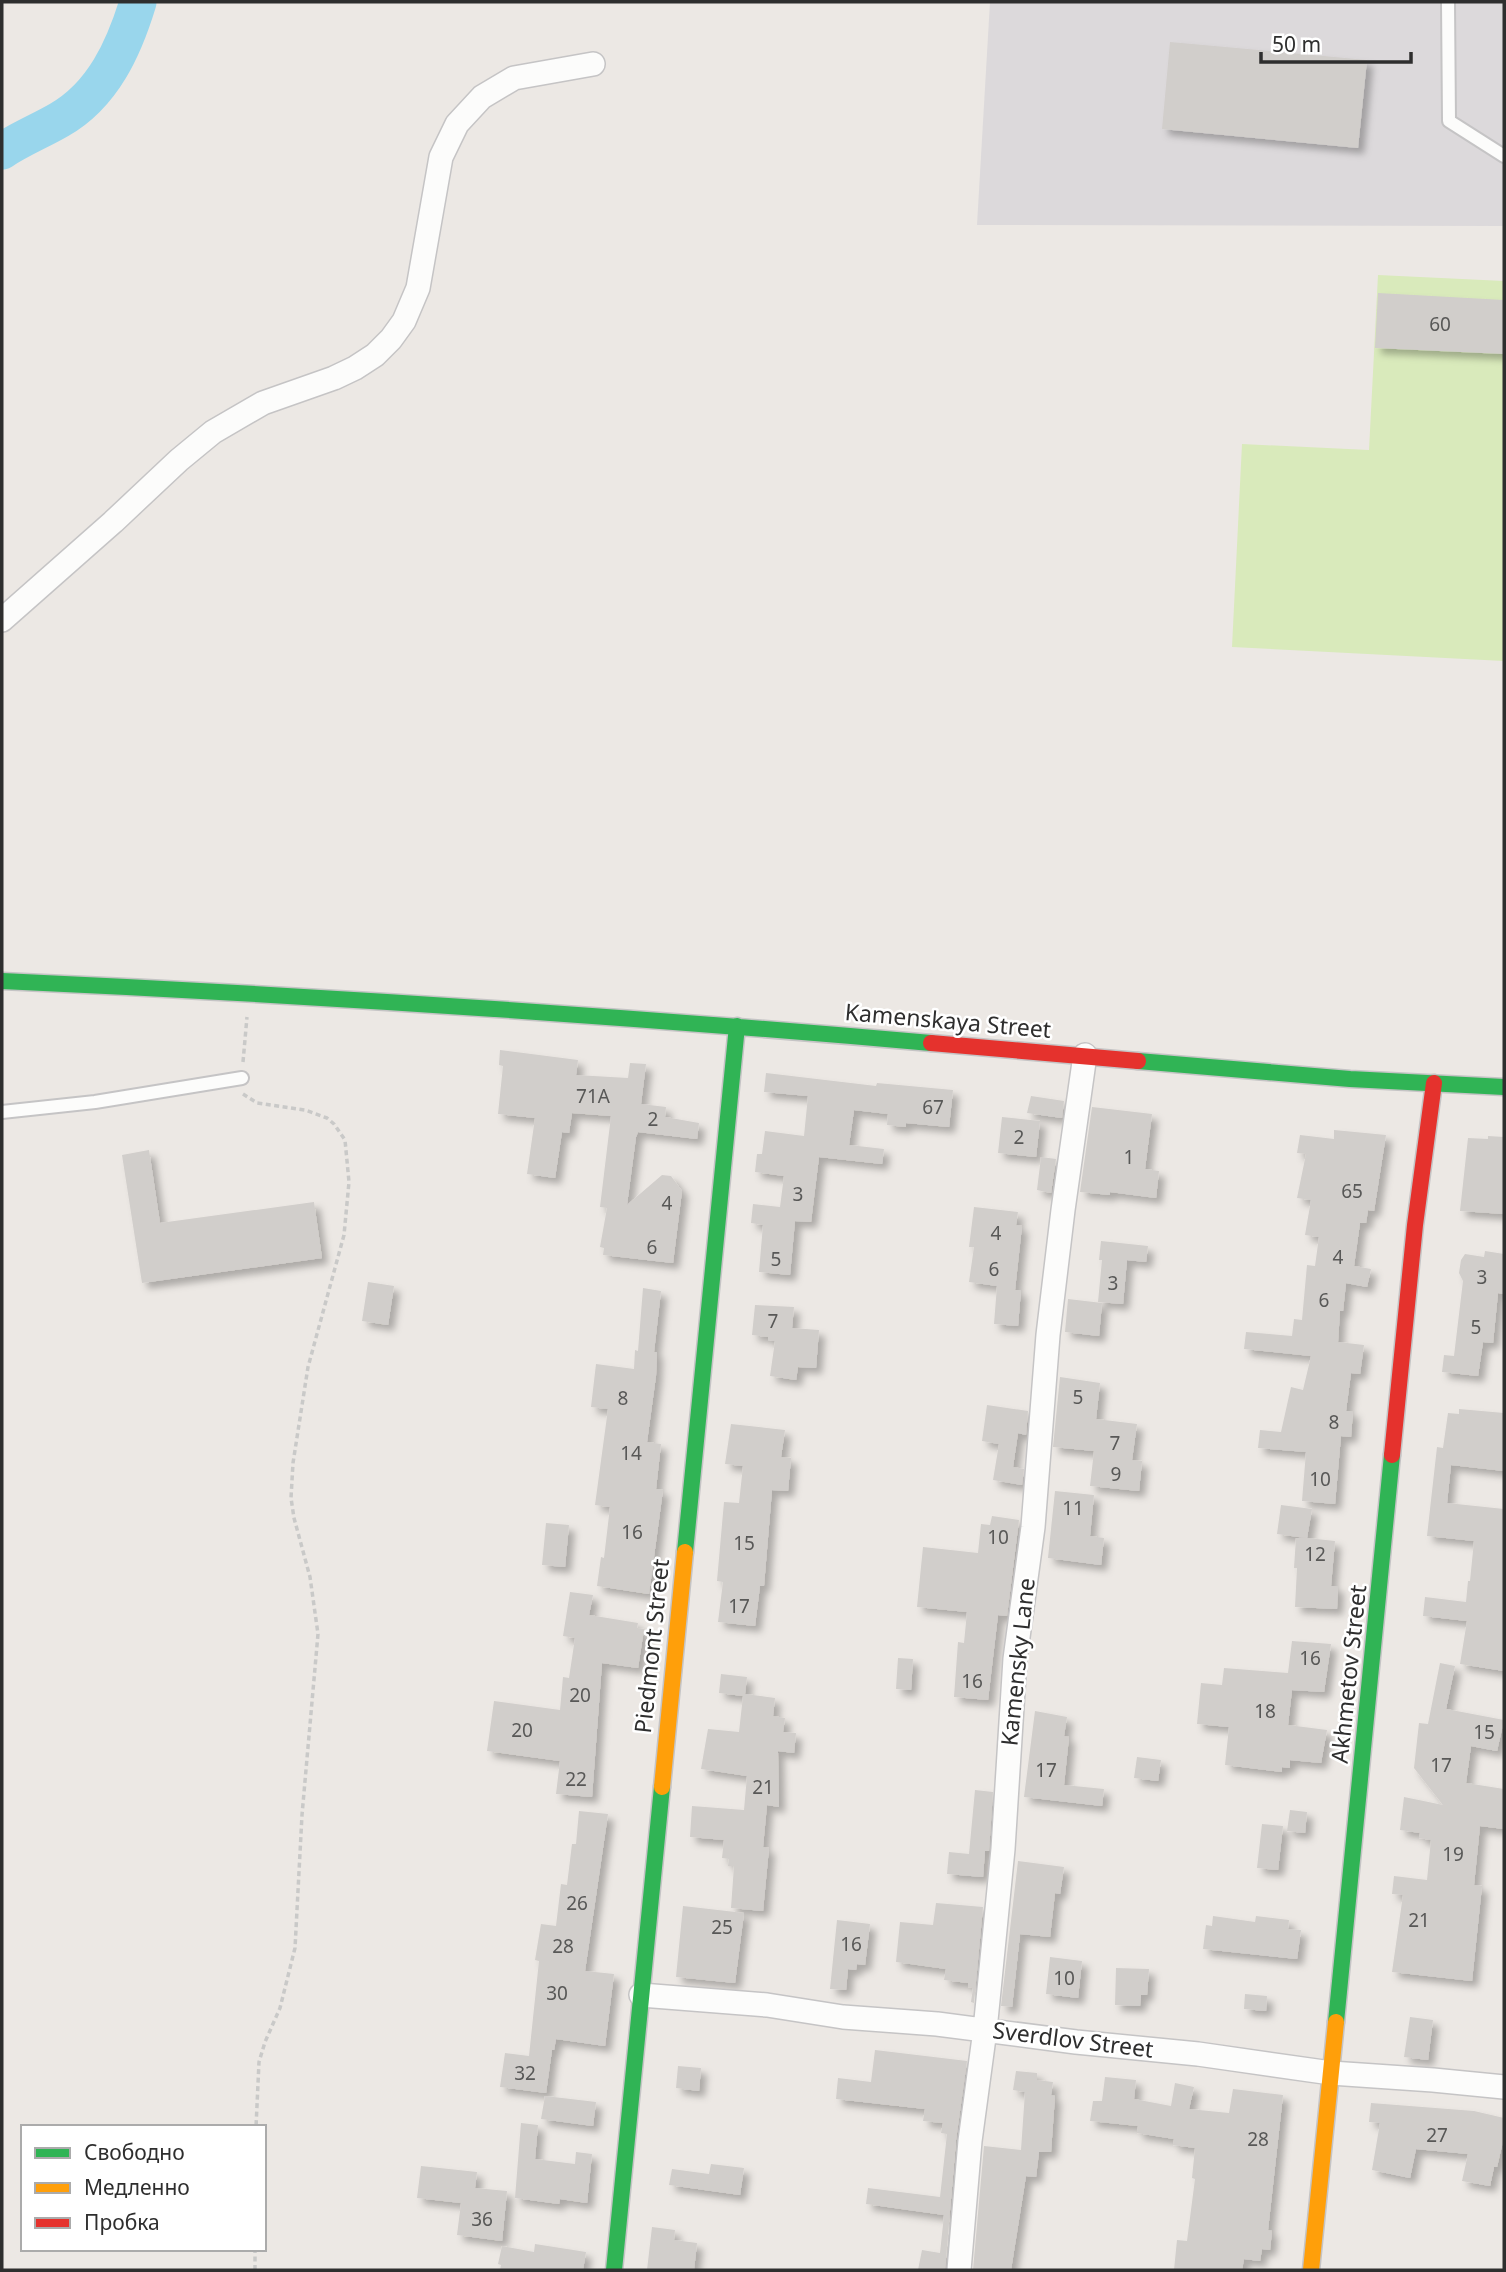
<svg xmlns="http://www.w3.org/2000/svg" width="1506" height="2272" font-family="'Noto Sans',sans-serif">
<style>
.industrial{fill:#dcd9db}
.pitch{fill:#d9eabb}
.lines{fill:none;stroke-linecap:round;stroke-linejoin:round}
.river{stroke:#99d6ec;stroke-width:37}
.building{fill:#d1cecb;filter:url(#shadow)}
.lane-casing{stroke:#c5c4c5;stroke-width:16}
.street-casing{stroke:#c5c4c5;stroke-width:26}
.fast-casing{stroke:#c5c4c5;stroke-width:19}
.slow-casing{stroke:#c5c4c5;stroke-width:19}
.jam-casing{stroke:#c5c4c5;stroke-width:19}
.path{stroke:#c9c9c8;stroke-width:3.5;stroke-dasharray:5 3.5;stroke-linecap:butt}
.lane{stroke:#fcfcfb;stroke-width:12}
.street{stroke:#fcfcfb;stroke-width:23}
.fast{stroke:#30b455;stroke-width:16}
.slow{stroke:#ff9f0a;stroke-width:16}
.jam{stroke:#e5322d;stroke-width:16}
.labels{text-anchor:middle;stroke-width:5;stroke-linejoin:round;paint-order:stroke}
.number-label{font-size:19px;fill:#585857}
.street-label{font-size:23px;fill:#2e2e2e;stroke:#fff}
</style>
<defs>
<filter id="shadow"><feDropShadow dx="6" dy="6" stdDeviation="3.5" flood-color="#0004"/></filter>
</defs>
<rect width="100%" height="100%" fill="#ece8e4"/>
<path class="industrial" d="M990,2H1504V226L977,225Z"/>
<path class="pitch" d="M1378,275L1504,281V661L1232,647L1242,444L1369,450Z"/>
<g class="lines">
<path class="river" d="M2,151C20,139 40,131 59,120C103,95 124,48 138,2"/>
</g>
<path class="building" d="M1170,42L1367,60L1358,148L1162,129Z
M1378,293L1504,300V354L1375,348Z
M500,1050L578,1060L576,1075L628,1078L630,1063L646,1064L641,1104L666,1107L665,1117L699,1123L697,1139L638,1132L636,1137L627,1205L662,1175L671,1176L682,1191L673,1263L603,1255L604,1248L600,1247L607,1208L600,1207L611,1116L572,1113L569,1133L562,1132L555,1178L527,1174L535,1118L498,1114L503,1066L499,1065Z
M766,1073L876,1086L877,1083L953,1090L949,1127L906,1123V1127L887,1125L888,1114L854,1110L849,1145L884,1149L882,1164L819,1157L811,1222L795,1221L790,1275L759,1272L763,1225L751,1223L753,1204L780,1207L784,1176L755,1172L757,1154H762L765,1131L804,1136L808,1096L764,1092Z
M1031,1096L1064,1101L1062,1118L1027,1113Z
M1092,1107L1152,1114L1145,1169L1159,1171L1156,1198L1110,1192V1195L1080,1192Z
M1002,1117L1040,1121L1036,1157L998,1153Z
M1334,1130L1386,1135L1374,1211L1368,1210L1366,1223H1360L1354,1266L1371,1269L1367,1287L1346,1283L1343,1311H1340L1338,1342L1364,1345L1360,1374L1351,1373L1346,1411H1353L1351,1437L1341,1436L1335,1504L1302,1501L1306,1452L1258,1448L1260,1430L1281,1432L1291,1387L1303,1390L1311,1356L1244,1349L1246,1332L1292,1336L1294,1319L1302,1320L1307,1265L1315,1266L1319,1237L1305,1235L1311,1200L1297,1198L1306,1154L1297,1153L1300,1135L1334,1139Z
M1488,1136L1504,1137V1214L1460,1211L1468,1138L1488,1139Z
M149,1150L160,1223L314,1202L322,1258L142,1283L122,1155Z
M1041,1157L1056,1159L1051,1193L1037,1190Z
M974,1207L1018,1212L1016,1225L1022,1226L1015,1290H1021L1018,1326L994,1324L997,1286L969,1282L974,1247H969Z
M1101,1241L1148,1246L1146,1262L1127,1260L1123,1304L1098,1302L1102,1260H1099Z
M1485,1251L1504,1254V1294L1498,1293L1493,1343L1483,1342L1478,1376L1442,1372L1444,1355L1454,1356L1463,1281L1459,1273L1461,1260L1465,1254L1484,1257Z
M368,1282L394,1286L388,1325L362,1321Z
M643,1288L661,1291L654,1352H657L656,1376L647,1442L661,1444L656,1489L663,1490L649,1594L597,1586L601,1557L604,1558L610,1507L595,1505L608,1409L591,1407L596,1364L634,1369L635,1350L638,1351Z
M1068,1299L1102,1303L1099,1336L1065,1332Z
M755,1305L794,1307L792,1328L819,1330L816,1368L798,1367L796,1380L770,1376L775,1341L768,1340V1337L752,1335Z
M1060,1377L1100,1383L1096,1419L1137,1424L1132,1460L1142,1461L1139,1491L1090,1486L1094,1451L1053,1447Z
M987,1405L1028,1411L1026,1435L1018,1433L1013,1467L1024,1469L1022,1485L993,1480L999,1444L982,1441Z
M1459,1409L1504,1413V1471L1451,1465L1447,1503L1504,1509V1671L1460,1664L1467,1621L1423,1616L1425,1597L1466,1602L1468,1581H1470L1474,1541L1427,1536L1437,1447L1443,1448L1448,1413L1459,1414Z
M731,1424L785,1430L781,1457L791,1458L788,1491L772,1490L764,1586H760L755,1626L718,1622L723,1582L717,1581L724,1502L739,1503L743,1466L725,1464Z
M1055,1491L1094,1495L1090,1536L1104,1538L1101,1565L1048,1558Z
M1281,1505L1312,1509L1307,1538L1335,1541L1331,1586H1338L1337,1609L1295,1607L1297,1568H1294L1296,1538H1306L1277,1534Z
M992,1516L1019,1520L1007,1616L998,1615L988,1700L954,1697L958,1642L964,1643L967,1612L917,1607L923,1547L978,1553L981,1524L990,1525Z
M546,1523L569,1525L565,1567L542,1565Z
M570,1592L593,1595L589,1615L638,1623L637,1628L644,1629L638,1668L602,1663L592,1797L556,1794L560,1761L487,1751L494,1701L560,1710L563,1677L569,1678L575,1638L563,1636Z
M1292,1641L1331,1644L1324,1692L1292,1690L1288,1725L1327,1730L1321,1763L1290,1760V1768L1282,1767V1772L1225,1765L1229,1727L1197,1724L1201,1683L1222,1685L1224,1668L1288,1673Z
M898,1658L913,1659L911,1690L896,1689Z
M1440,1663L1455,1666L1446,1709L1504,1720L1497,1751L1471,1746L1466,1783L1504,1789V1829L1480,1826L1474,1885L1482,1886L1472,1981L1392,1972L1403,1895L1392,1894L1394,1876L1427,1880L1431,1840L1419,1838L1420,1833L1400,1830L1404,1797L1443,1805L1414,1768L1419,1723L1428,1724Z
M721,1674L747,1677L745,1694L775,1698L773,1716L785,1718L783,1732L796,1733L794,1753L778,1751L779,1807L767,1805L763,1847L769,1848L763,1911L731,1908L734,1866H728L729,1859L722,1858L724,1840L690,1837L692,1806L744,1810L747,1776L701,1769L708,1729L739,1732L743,1696L719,1693Z
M1035,1711L1067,1717L1064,1736L1069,1737L1064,1785L1104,1789L1102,1806L1024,1797Z
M1137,1757L1161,1760L1158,1781L1134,1778Z
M975,1790L993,1792L989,1851H985L983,1877L947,1874L949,1852L969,1854Z
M1290,1810L1307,1812L1305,1833L1287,1831Z
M579,1811L608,1814L585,1971L614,1974L605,2046L556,2039L554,2050H552L546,2093L500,2087L505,2053L529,2056L539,1961L535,1960L541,1924L556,1926L561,1884L567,1885L572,1844H576Z
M1262,1824L1283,1826L1278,1870L1257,1868Z
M1018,1861L1064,1867L1060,1894L1055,1893L1050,1937L1020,1934L1012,2007L1001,2006Z
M936,1903L983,1907L974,2003L971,2002L973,1988L968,1987V1983L944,1980L946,1969L896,1962L900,1922L933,1925Z
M683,1906L744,1913L735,1983L676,1977Z
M1213,1916L1255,1922L1256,1916L1289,1920L1288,1929L1301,1930L1297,1959L1203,1949L1206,1925L1212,1926Z
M837,1920L870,1924L865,1965L857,1964L856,1970L848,1969L846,1990L830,1989Z
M1050,1957L1082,1961L1078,1998L1046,1994Z
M1116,1968L1149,1969L1147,1995H1141L1140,2006L1115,2005Z
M1245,1994L1267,1996L1266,2011L1244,2009Z
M1410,2017L1433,2020L1428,2060L1404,2057Z
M875,2050L967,2061L956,2140L945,2270H918L922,2250L940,2253L944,2215L866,2204L868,2188L940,2197L947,2134L941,2133L943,2123L923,2121L925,2109L836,2099L838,2078L871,2082Z
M678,2066L701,2068L699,2091L676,2088Z
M1016,2071L1037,2073V2080L1053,2082L1051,2095L1055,2096L1051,2152H1039L1036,2177L1026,2176L1011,2270H973L984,2146L1021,2150L1025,2092L1013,2090Z
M1105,2077L1136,2080L1134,2099L1171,2106L1175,2083L1194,2087L1189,2109L1229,2113L1233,2089L1283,2095L1268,2230L1272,2231L1270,2250L1262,2249L1260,2261L1244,2259L1242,2270H1174L1177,2240L1187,2241L1195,2179L1192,2178L1195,2148L1173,2145L1174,2139L1137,2133L1138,2126L1090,2121L1093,2101H1102Z
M545,2096L596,2102L593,2126L541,2119Z
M1371,2103L1474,2111L1504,2118V2137L1497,2167H1494L1490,2186L1462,2181L1468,2154L1416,2149L1410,2178L1372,2170L1380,2123L1369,2122Z
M521,2123L538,2125L535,2159L575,2164L576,2152L592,2154L587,2203L560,2199L559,2204L515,2198Z
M711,2164L744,2168L740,2195L669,2185L672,2169L709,2174Z
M421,2166L477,2172L475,2188L507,2191L502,2241L457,2235L461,2203L417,2198Z
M652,2227L675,2230L674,2240L697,2243L694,2270H647Z
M535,2244L586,2252L583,2270H500L501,2265L498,2264L502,2246L534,2252Z"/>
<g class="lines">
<defs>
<path id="lane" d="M1448,2L1449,121L1504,156
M2,1112L95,1102L242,1078"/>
<path id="street" d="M2,620L113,522L179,460L213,432L263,403L334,378L355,368L375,355L391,339L404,321L418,288L441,157L457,124L482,97L514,78L593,64
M641,1995L767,2005L843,2017L937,2024L1076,2042L1198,2054L1331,2073L1433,2080L1504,2087
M959,2270L970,2141L985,2030L1003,1849L1015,1659L1033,1527L1048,1335L1063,1210L1085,1055"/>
<path id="fast" d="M2,981C312,995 622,1016 931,1043
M1138,1061L1350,1079L1504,1087
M685,1552L737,1026
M1336,2022L1392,1455
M614,2270L662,1787"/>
<path id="slow" d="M662,1787L685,1552
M1311,2270L1336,2022"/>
<path id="jam" d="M931,1043L1138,1061
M1392,1455L1415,1225L1434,1083"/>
</defs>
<use href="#lane" class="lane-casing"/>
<use href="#street" class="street-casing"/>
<use href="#fast" class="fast-casing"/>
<use href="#slow" class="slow-casing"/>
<use href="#jam" class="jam-casing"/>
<path class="path" d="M243,1062L247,1017
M243,1094L257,1103L305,1110L327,1118L334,1124L345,1140L349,1182L344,1235L308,1367L293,1463L291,1498L294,1518L310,1577L318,1634L302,1815L295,1948L280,2008L265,2042L259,2062L256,2127
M255,2270V2249"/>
<use href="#lane" class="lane"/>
<use href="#street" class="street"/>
<use href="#fast" class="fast"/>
<use href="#slow" class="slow"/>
<use href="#jam" class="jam"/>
</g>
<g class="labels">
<g class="number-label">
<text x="1440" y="331">60</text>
<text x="593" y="1103">71А</text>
<text x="933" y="1114">67</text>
<text x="653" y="1126">2</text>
<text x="1019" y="1144">2</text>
<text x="1129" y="1164">1</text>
<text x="1352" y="1198">65</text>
<text x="798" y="1201">3</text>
<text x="667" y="1210">4</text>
<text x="996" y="1240">4</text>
<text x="652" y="1254">6</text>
<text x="1338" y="1264">4</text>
<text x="776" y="1266">5</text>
<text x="994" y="1276">6</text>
<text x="1482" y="1284">3</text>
<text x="1113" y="1290">3</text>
<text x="1324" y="1307">6</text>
<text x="773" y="1328">7</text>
<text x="1476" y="1334">5</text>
<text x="1078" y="1404">5</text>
<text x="623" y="1405">8</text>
<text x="1334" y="1429">8</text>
<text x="1115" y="1450">7</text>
<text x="631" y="1460">14</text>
<text x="1116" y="1481">9</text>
<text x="1320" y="1486">10</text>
<text x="1073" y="1515">11</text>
<text x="632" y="1539">16</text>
<text x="998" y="1544">10</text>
<text x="744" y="1550">15</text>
<text x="1315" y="1561">12</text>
<text x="739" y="1613">17</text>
<text x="1310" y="1665">16</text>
<text x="972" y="1688">16</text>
<text x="580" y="1702">20</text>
<text x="1265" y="1718">18</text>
<text x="522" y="1737">20</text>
<text x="1484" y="1739">15</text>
<text x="1441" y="1772">17</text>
<text x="1046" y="1777">17</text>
<text x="576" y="1786">22</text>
<text x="763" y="1794">21</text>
<text x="1453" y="1861">19</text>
<text x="577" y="1910">26</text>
<text x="1419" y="1927">21</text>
<text x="722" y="1934">25</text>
<text x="851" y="1951">16</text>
<text x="563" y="1953">28</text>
<text x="1064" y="1985">10</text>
<text x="557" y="2000">30</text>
<text x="525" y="2080">32</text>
<text x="1437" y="2142">27</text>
<text x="1258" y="2146">28</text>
<text x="482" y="2226">36</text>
</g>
<g class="street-label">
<text transform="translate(948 1021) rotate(5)" y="8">Kamenskaya Street</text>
<text transform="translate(652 1646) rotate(-84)" y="8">Piedmont Street</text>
<text transform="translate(1018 1662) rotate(-84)" y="8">Kamensky Lane</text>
<text transform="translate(1349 1674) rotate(-84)" y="8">Akhmetov Street</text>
<text transform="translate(1073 2040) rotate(7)" y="8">Sverdlov Street</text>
</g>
</g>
<rect width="1506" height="2272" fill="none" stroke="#2e2e2e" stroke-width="7"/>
<rect x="21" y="2125" width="245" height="126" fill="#ffffff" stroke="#ababab" stroke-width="2"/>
<rect x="35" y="2148" width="35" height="10" fill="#30b455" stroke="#ababab" stroke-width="2"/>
<text x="84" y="2160" font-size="21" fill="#2e2e2e">Свободно</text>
<rect x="35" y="2183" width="35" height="10" fill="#ff9f0a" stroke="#ababab" stroke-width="2"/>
<text x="84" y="2195" font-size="21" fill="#2e2e2e">Медленно</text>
<rect x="35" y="2218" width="35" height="10" fill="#e5322d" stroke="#ababab" stroke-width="2"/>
<text x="84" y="2230" font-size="21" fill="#2e2e2e">Пробка</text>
<path d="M1261 52v10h150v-10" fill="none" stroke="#2e2e2e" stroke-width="3.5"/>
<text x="1272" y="52" font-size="21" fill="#2e2e2e" stroke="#ffffff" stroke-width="5" paint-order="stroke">50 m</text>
</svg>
